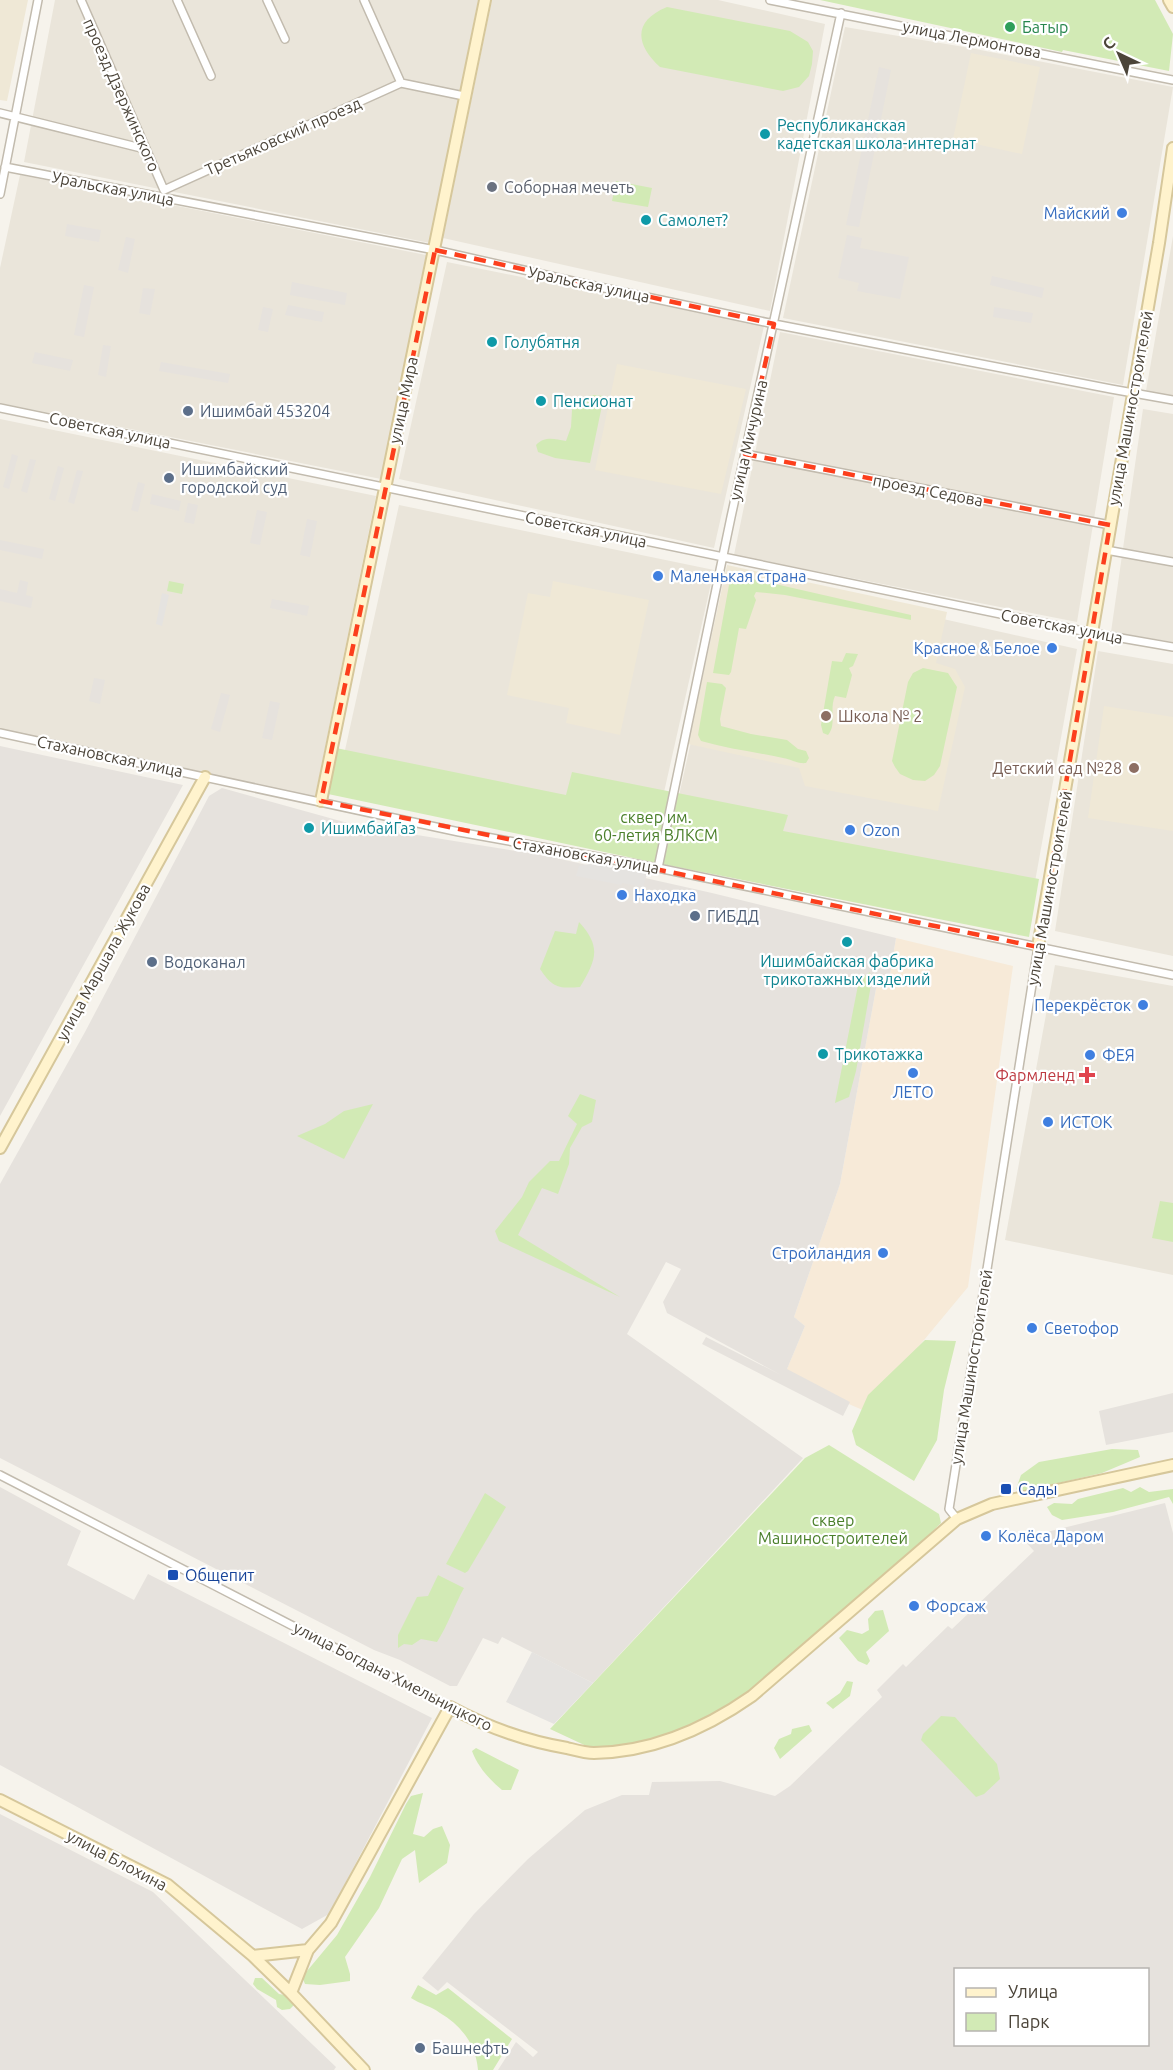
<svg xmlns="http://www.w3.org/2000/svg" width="1173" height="2070" font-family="Ubuntu,sans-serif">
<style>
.residential{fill:#eae5da}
.commercial{fill:#f7ead8}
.industrial{fill:#e6e2dd;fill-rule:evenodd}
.education{fill:#efe8d6}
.green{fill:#d2eab5}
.parking{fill:#e5e3e0}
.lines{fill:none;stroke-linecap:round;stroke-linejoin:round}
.street-casing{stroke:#c2bbae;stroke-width:10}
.secondary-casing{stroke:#d6c79b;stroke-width:14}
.street{stroke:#fff;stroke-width:7}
.secondary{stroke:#fff3cd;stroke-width:10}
.marked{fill:none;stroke:#fc3f1d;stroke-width:4.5;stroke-dasharray:12 8;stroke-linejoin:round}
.leisure-dot{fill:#2e9e5b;stroke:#fff;stroke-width:2}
.culture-dot{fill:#0f9aa8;stroke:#fff;stroke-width:2}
.worship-dot{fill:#6b7280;stroke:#fff;stroke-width:2}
.shop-dot{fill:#3f7fe0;stroke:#fff;stroke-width:2}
.service-dot{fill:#5c6f8a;stroke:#fff;stroke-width:2}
.education-dot{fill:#8d6e63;stroke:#fff;stroke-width:2}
.health-dot{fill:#e0444e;stroke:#fff;stroke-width:2}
.transit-dot{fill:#1a4fb4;stroke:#fff;stroke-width:2}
.labels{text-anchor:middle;stroke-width:4.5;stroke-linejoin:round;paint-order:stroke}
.leisure-label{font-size:16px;fill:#27864d;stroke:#fff;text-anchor:start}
.street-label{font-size:16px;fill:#4b4439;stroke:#fff}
.culture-label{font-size:16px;fill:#0d838f;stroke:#fff;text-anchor:start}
.worship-label{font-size:16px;fill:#5b616d;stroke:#fff;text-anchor:start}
.shop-label{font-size:16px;fill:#366cbe;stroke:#fff;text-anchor:start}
.service-label{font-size:16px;fill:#4e5e75;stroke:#fff;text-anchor:start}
.education-label{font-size:16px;fill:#785e54;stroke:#fff;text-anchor:start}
.park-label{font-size:16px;fill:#4a7f2a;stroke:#fff}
.health-label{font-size:16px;fill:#be3a42;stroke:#fff;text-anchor:end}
.transit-label{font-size:16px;fill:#164399;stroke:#fff;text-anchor:start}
</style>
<rect width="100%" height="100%" fill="#f6f3ec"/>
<path class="residential" d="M55,0H478L430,243L24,162Z
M492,0H718L825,24L770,311L443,238Z
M845,27L970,48L1173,87L1123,385L783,318Z
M20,175L426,255L381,479L0,403V268Z
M1173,236V396L1146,391Z
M447,262L764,326L714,548L399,479Z
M780,332L1114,397L1077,622L734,555Z
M1143,409L1173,414V642L1111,632Z
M0,419L376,496L315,797L0,729Z
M399,505L714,570L649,859L336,791Z
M729,571L1077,649L1027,926L666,854Z
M1098,651L1173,664V956L1055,931Z
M1055,965L1173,986V1275L1005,1240Z"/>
<path class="commercial" d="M896,938L1013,966L968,1287L865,1411L784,1376L805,1326L794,1317L840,1184L878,978L889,980Z"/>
<path class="industrial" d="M879,67L891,70L859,227L846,225Z
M67,224L101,230L99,242L65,236Z
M847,235L862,238L860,248L909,257L900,299L857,291L859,283L838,278Z
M126,237L135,239L128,273L118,270Z
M992,276L1044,288L1042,298L990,285Z
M292,282L347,293L345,305L290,295Z
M84,285L94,287L84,337L74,335Z
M143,288L155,289L150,315L139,313Z
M288,305L324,312L322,322L285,315Z
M263,307L273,309L268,332L258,330Z
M994,307L1033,313L1031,323L993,317Z
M103,345L111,346L106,377L98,375Z
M35,352L73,360L70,371L32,363Z
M161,362L230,374L228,383L159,371Z
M12,454L18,456L9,489L3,487Z
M30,459L36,460L27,493L21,491Z
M58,466L64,468L55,501L49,499Z
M77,470L83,471L74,504L68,502Z
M138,482L145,484L138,512L131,510Z
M152,494L181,501L179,511L150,504Z
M188,503L198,505L194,524L184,522Z
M257,510L267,512L260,545L250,543Z
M307,519L317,521L310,557L300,555Z
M0,540L44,549L42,559L0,550Z
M20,580L28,582L26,595L33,597L31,608L0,601V589L17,593Z
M272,599L309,606L307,616L270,608Z
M94,678L105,680L100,704L89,701Z
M221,693L230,695L220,732L211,729Z
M270,701L280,703L272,740L262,738Z
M0,746L183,785L0,1116Z
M222,788L355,825L547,856L712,893L896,938L889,980L878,978L840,1184L794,1317L805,1326L787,1369L850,1402L843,1416L702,1344L706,1337L781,1375L667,1313L663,1302L681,1269L666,1262L627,1334L803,1458L593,1683L502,1637L498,1644L483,1638L457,1686H450L400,1660L374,1650L0,1458V1184L85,1032L209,796Z
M1173,1393V1432L1106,1445L1099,1411Z
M0,1487L81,1531L67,1565L134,1600L148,1574L432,1718L329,1914L302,1929L0,1765Z
M1165,1503L1173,1533V2070H498L516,2042L533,2057L538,2052L447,1982L438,1991L422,1978L474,1914L528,1859L585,1810L622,1795H649L652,1782L720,1781L775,1796L790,1786L882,1697L877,1690L903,1664L906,1667L948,1626L952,1629L1034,1551L1022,1538ZM956,1970H1148V2044H956Z
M0,1814L153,1892L336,2067L334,2070H0Z"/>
<path class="education" d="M0,0H28L7,101L0,100Z
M971,53L1040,67L1022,154L953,139Z
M617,364L746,389L721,494L595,470Z
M727,565L947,612L936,663L955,669L965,687L938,811L805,786L799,768L688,744Z
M553,581L649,600L620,735L566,723L569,708L507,695L528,593L550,597Z
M1104,706L1173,717V831L1088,818Z"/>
<path class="green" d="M820,0H1155L1173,34L1169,71L1063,50L1062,52Z
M667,7L790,31L808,42L813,51L812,64L809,76L799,87L783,91L660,67C635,44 633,21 667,7Z
M616,181L652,188L648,207L612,201Z
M594,395L604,396L590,463L555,458L538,452L536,445C545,436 554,439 566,441L571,427L572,410L578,398Z
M731,574L911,615V620L785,595L756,592L754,596L756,600L746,629L739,628L731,672L729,675L713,673Z
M169,581L184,584L182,594L167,591Z
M846,653L858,654L853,666L849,668L852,675L846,698L835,696C829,709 837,725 828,735L823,733L821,725L832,661L842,662Z
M923,668L948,673L957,687L940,766L934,775L925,781L913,780L900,774L895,767L892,761L908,682L913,673Z
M707,682L722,684L726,688L720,719L721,726L751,734L787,740L798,749L806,751L809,758L806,763C797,764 791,759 783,758C756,752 728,749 701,741L698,735Z
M336,748L566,795L572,772L788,815L783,831L1039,879L1029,937L647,861L328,794Z
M579,922C602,947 596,960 580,987C558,989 552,987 540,969L555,931L576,934Z
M870,972L871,985L856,1071L849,1097L835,1103L859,980Z
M580,1094L596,1100L592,1122L582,1127L570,1148L569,1164L558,1194L542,1188L518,1235L620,1297L499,1241L495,1231L522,1197L529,1182L550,1161H559L577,1124L568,1116Z
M373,1104L344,1159L297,1136L325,1124L344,1111Z
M1160,1201L1173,1203V1242L1152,1238Z
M925,1340L956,1341L944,1390L937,1440L914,1481L856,1445L852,1431L868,1395Z
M829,1445L939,1514L941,1523L894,1568L747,1694L694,1726L658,1739L595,1750L550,1729L805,1458Z
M1112,1449L1138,1450L1140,1457L1102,1473L1019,1492L1016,1489L1021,1475L1039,1462Z
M1140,1487L1149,1492L1173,1489V1504L1169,1497L1113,1512L1062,1520L1052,1515L1047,1507L1054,1503L1072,1504L1078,1499L1123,1488L1131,1492Z
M485,1493L506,1507L468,1571L465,1573L446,1564Z
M438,1575L464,1588C454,1606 448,1625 437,1642L421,1639L412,1645L404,1644L398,1648V1635L417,1597L428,1596Z
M883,1610L889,1631L866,1652L870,1661L867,1665L858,1661L839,1638L847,1630L862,1634L869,1630L868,1619L875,1611Z
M847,1681L853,1682L850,1696L833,1709L826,1703L840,1693Z
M941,1716L955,1717L997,1764L1000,1779L984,1794L976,1797L921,1740L923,1734Z
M809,1725L812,1731L780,1759L774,1748L779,1739L791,1734L792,1729Z
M476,1748L519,1770L511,1790H502C489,1779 478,1767 472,1751Z
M423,1793L413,1834L424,1837L433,1829L442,1826L450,1845L447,1863L419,1883L415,1850L402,1859L379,1908L345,1957L350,1974V1981L320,1985L305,1984L302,1977L337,1935L370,1877L406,1804L411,1796Z
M255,1978H262L279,1994L290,1996L293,2000L294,2005L290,2009L282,2010L277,2007L276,2000L257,1989L253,1984Z
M418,1985L436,1995L448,1988L512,2039L493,2070H478C476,2045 462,2026 440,2013C431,2006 420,2004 411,1998Z"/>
<path class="parking" d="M162,593L169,595L162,626L156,624Z
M596,863L647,874L643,887L622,883L621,885L576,876L579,866Z
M532,1652L593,1683L554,1724L506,1702Z"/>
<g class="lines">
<defs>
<path id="street" d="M81,0L164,190L401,83
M177,0L211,76
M267,0L285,39
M364,0L401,83
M770,0L1173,80
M401,83L464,96
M0,113L145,149
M5,167L435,250L590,285L774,324L1111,389L1173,400
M0,194L38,0
M0,408L1092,633L1173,647
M745,454L1110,525
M1106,550L1173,562
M0,733L459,832L658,868L1173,975
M658,868L731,517L841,13
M0,1475L450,1707
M957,1519L949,1509L1038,947"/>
<path id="secondary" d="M1169,0L1173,7
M321,801L485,0
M1038,947L1159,243L1173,148
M0,1148L205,777
M0,1800L168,1885L253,1956L291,1993L308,1950L253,1956
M308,1950L331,1923L450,1707C487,1727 525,1741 567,1748C575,1750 585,1753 594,1753C652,1752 705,1729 752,1696L957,1519L992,1504L1173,1465
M291,1993L364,2070"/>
</defs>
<use href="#street" class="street-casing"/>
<use href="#secondary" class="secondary-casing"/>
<use href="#street" class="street"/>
<use href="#secondary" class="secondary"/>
</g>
<path class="marked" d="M435,250L774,324L745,454L1110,525L1038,947L321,801Z"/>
<circle class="leisure-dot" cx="1010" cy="27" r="6"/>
<g class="culture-dot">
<circle cx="765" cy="134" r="6"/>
<circle cx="646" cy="220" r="6"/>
<circle cx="492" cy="342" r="6"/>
<circle cx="541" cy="401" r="6"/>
<circle cx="309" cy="828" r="6"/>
<circle cx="847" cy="942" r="6"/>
<circle cx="823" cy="1054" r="6"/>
</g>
<circle class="worship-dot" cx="492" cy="187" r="6"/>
<g class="shop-dot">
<circle cx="1122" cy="213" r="6"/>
<circle cx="658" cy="576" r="6"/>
<circle cx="1052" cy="648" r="6"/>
<circle cx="850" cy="830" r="6"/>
<circle cx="622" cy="895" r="6"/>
<circle cx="1143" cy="1005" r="6"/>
<circle cx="1090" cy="1055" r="6"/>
<circle cx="913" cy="1073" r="6"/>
<circle cx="1048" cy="1122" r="6"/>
<circle cx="883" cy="1253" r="6"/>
<circle cx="1032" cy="1328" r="6"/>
<circle cx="986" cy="1536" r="6"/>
<circle cx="914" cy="1606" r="6"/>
</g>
<g class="service-dot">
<circle cx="188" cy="411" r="6"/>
<circle cx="169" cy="478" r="6"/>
<circle cx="695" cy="916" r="6"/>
<circle cx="152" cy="962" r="6"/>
<circle cx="420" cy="2048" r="6"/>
</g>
<g class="education-dot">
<circle cx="826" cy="716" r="6"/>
<circle cx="1134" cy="768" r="6"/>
</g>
<path class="health-dot" d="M1084 1066h6v6h6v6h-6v6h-6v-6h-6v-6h6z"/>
<g class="transit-dot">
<rect x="1000" y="1483" width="12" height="12" rx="3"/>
<rect x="167" y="1569" width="12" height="12" rx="3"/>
</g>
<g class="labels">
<g class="leisure-label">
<text x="1022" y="33">Батыр</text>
</g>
<g class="street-label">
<text transform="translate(972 39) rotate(11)" y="6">улица Лермонтова</text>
<text transform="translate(122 95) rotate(66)" y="6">проезд Дзержинского</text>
<text transform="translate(283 136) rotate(-24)" y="6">Третьяковский проезд</text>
<text transform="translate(113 188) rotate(11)" y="6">Уральская улица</text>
<text transform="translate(589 284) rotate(12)" y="6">Уральская улица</text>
<text transform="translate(403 400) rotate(-78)" y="6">улица Мира</text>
<text transform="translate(1130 408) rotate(-80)" y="6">улица Машиностроителей</text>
<text transform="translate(110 430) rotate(12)" y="6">Советская улица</text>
<text transform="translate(748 440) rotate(-77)" y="6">улица Мичурина</text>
<text transform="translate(928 490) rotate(11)" y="6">проезд Седова</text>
<text transform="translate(586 529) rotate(12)" y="6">Советская улица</text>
<text transform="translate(1062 626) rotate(11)" y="6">Советская улица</text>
<text transform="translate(110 756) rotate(12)" y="6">Стахановская улица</text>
<text transform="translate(586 855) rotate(10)" y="6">Стахановская улица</text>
<text transform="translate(1049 888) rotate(-80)" y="6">улица Машиностроителей</text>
<text transform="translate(103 962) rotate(-61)" y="6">улица Маршала Жукова</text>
<text transform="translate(971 1367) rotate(-81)" y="6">улица Машиностроителей</text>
<text transform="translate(393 1676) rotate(27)" y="6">улица Богдана Хмельницкого</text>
<text transform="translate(117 1860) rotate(28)" y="6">улица Блохина</text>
</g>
<g class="culture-label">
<text x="777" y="131">Республиканская<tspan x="777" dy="18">кадетская школа-интернат</tspan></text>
<text x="658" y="226">Самолет?</text>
<text x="504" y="348">Голубятня</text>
<text x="553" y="407">Пенсионат</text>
<text x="321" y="834">ИшимбайГаз</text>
<text x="847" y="967" text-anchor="middle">Ишимбайская фабрика<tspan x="847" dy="18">трикотажных изделий</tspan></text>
<text x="835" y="1060">Трикотажка</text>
</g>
<g class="worship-label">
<text x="504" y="193">Соборная мечеть</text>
</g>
<g class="shop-label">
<text x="1110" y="219" text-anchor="end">Майский</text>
<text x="670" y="582">Маленькая страна</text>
<text x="1040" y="654" text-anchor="end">Красное &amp; Белое</text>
<text x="862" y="836">Ozon</text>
<text x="634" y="901">Находка</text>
<text x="1131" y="1011" text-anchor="end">Перекрёсток</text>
<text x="1102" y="1061">ФЕЯ</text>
<text x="913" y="1098" text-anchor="middle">ЛЕТО</text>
<text x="1060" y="1128">ИСТОК</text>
<text x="871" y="1259" text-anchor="end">Стройландия</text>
<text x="1044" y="1334">Светофор</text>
<text x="998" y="1542">Колёса Даром</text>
<text x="926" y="1612">Форсаж</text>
</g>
<g class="service-label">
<text x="200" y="417">Ишимбай 453204</text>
<text x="181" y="475">Ишимбайский<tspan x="181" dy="18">городской суд</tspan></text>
<text x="707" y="922">ГИБДД</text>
<text x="164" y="968">Водоканал</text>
<text x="432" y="2054">Башнефть</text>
</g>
<g class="education-label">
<text x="838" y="722">Школа № 2</text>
<text x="1122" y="774" text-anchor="end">Детский сад №28</text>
</g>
<g class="park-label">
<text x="656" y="823">сквер им.<tspan x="656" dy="18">60-летия ВЛКСМ</tspan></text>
<text x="833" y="1526">сквер<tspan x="833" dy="18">Машиностроителей</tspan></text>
</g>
<g class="health-label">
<text x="1075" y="1081">Фармленд</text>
</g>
<g class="transit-label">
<text x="1018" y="1495">Сады</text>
<text x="185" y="1581">Общепит</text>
</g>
</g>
<rect x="954" y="1968" width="195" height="78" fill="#ffffff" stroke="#b7b4b0" stroke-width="1.5"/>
<rect x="966" y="1988" width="30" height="9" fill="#fff3cd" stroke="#b7b4b0" stroke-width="1.5"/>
<text x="1008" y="1998" font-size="18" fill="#4b4439">Улица</text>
<rect x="966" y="2013" width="30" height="18" fill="#d2eab5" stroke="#b7b4b0" stroke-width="1.5"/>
<text x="1008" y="2028" font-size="18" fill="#4b4439">Парк</text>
<g transform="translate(1119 54) rotate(316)" stroke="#ffffff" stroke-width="4.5" paint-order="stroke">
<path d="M0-4.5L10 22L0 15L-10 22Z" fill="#4b4439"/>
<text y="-9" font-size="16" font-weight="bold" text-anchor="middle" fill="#4b4439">С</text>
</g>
</svg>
